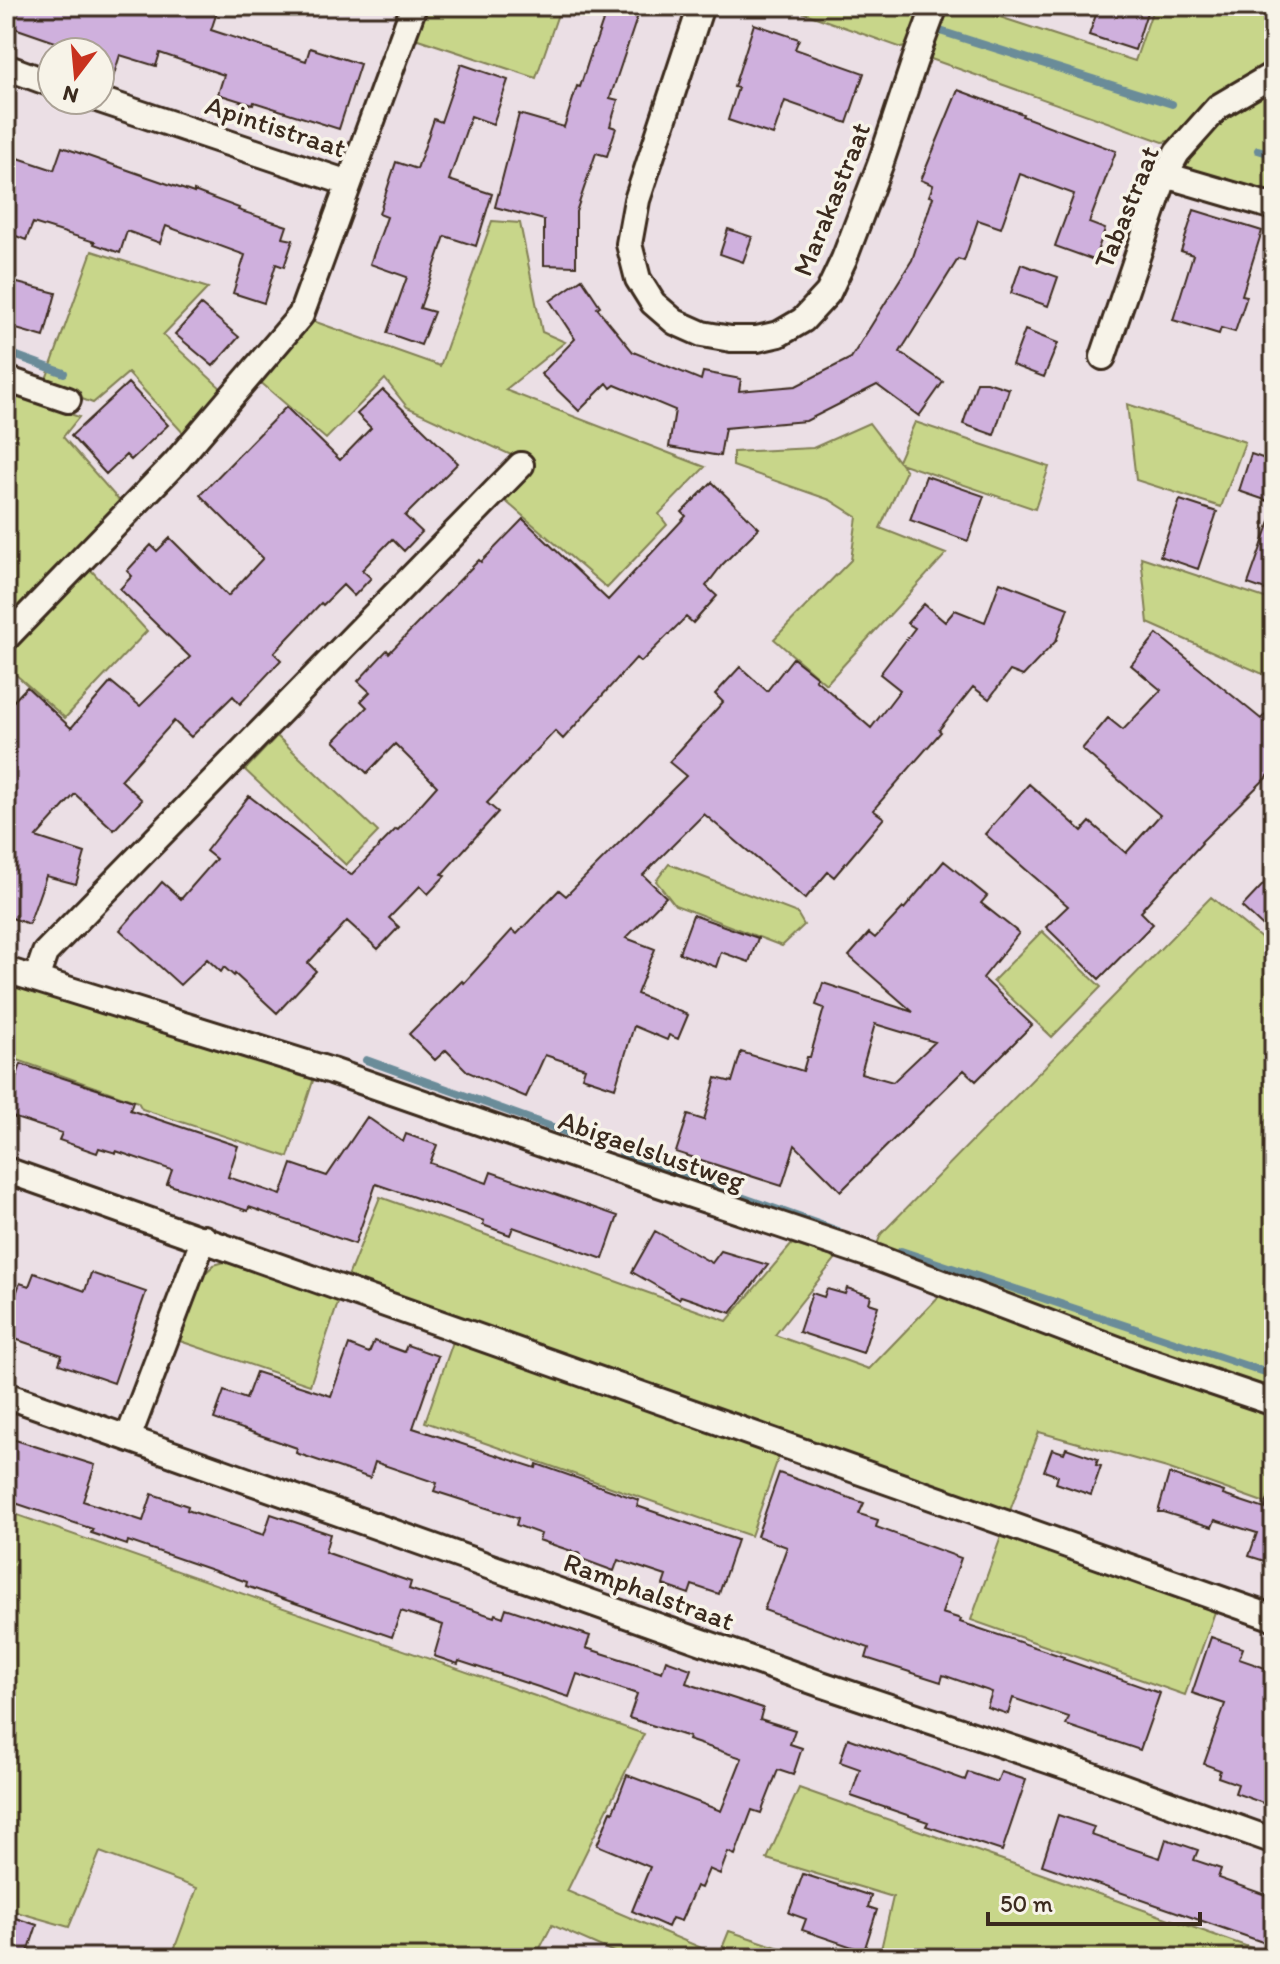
<svg xmlns="http://www.w3.org/2000/svg" width="1280" height="1964" font-family="Itim,sans-serif">
<style>
.green{fill:#c8d68a;stroke:#828054;stroke-width:2}
.lines{fill:none;stroke-linecap:round;stroke-linejoin:round}
.stream{stroke:#6a8c99;stroke-width:8}
.building{fill:#cfb0dd;stroke:#3b2a1e;stroke-width:2;fill-rule:evenodd}
.minor-casing{stroke:#3b2a1e;stroke-width:30}
.minor{stroke:#f7f3e8;stroke-width:24}
.labels{text-anchor:middle;stroke-width:7;stroke-linejoin:round;paint-order:stroke}
.street-label{font-size:28px;fill:#3b2a1e;stroke:#f7f3e8}
</style>
<rect width="100%" height="100%" fill="#ebdfe5"/>
<filter id="ink" filterUnits="userSpaceOnUse"><feTurbulence type="fractalNoise" baseFrequency=".0125" numOctaves="2"/><feDisplacementMap in="SourceGraphic" scale="16" xChannelSelector="R" yChannelSelector="G"/><feConvolveMatrix kernelMatrix="1 2 1 2 8 2 1 2 1" color-interpolation-filters="sRGB"/></filter>
<g filter="url(#ink)">
<path class="green" d="M426,6H534L558,14L536,78L415,38Z
M785,6H922L908,45L902,48Z
M947,6H966L1135,61L1154,6H1212L1224,10L1226,6H1274V63L1173,140L1163,142L931,59V49Z
M1274,87V198L1193,173L1185,168L1188,157L1229,112Z
M492,221L520,223L542,332L565,342L505,390L705,467L659,514L667,525L607,588L502,498L533,465L407,407L385,379L326,439L258,380L313,321L440,366Z
M92,251L208,288L163,335L223,390L185,435L128,373L93,403L44,385Z
M6,392L79,417L63,437L123,505L6,626Z
M1127,404L1245,442L1221,507L1136,480Z
M915,422L1049,467L1035,509L900,463L906,471L880,528L946,554L826,684L774,639L851,560L857,517L830,500L733,466V452L813,448L869,423L898,461Z
M1141,557L1274,601V679L1148,623Z
M90,569L147,631L65,718L6,666V648L70,583L74,586Z
M277,736L378,832L346,865L245,770Z
M669,864L797,913L804,925L782,946L675,905L656,881Z
M1211,897L1274,949V1394L875,1250L881,1234Z
M1042,931L1101,987L1052,1037L993,981Z
M6,979L314,1078L288,1157L142,1109L138,1102L12,1058L6,1072Z
M380,1197L727,1321L792,1244L836,1258L775,1335L869,1369L945,1290L1274,1410V1506L1167,1468L1039,1432L1008,1516L347,1279Z
M228,1261L339,1300L310,1385L180,1341L202,1276L214,1265Z
M455,1336L781,1450L751,1536L425,1422Z
M6,1511L644,1734L567,1891L704,1949L700,1958H627L552,1925L535,1958H171L197,1888L100,1852L69,1927L6,1909Z
M1002,1534L1216,1609L1185,1695L971,1620Z
M799,1788L1274,1956V1958H879L893,1897L767,1859Z
M729,1931L810,1958H718Z"/>
<g class="lines">
<path class="stream" d="M879,6L891,10
M940,31L1172,104
M1258,150L1274,155
M6,352L64,373
M366,1060L577,1136
M622,1155L838,1231
M901,1251L1274,1375"/>
</g>
<path class="building" d="M12,6H219L211,30L306,61L310,48L360,64L339,129L254,102L253,105L218,94L224,75L160,53L156,66L120,55L110,87L100,85V52H84L6,25Z
M608,6H641L610,98L618,100L610,126L616,128L607,156L596,153L576,212V266L544,265V220L495,207L519,114L564,127L577,86L580,87L593,47H594Z
M1099,6H1149L1135,50L1089,35Z
M754,24L799,39L795,49L864,73L847,123L785,101L773,135L728,120L738,88L734,87Z
M461,64L508,80L493,124L471,116L449,180L492,194L476,246L445,236L420,308L434,312L421,345L387,333L407,277L370,264L387,217L379,214L396,162L417,169L434,119L441,122Z
M958,90L1023,114L1022,116L1116,151L1089,223L1105,229L1094,260L1055,246L1074,194L1020,174L1001,228L978,220L964,261L958,259L900,352L943,382L919,416L877,385L806,421L725,428L720,456L669,447L675,410L615,385L611,388L607,383L579,411L541,374L575,339L550,301L582,279L600,306L597,308L633,352L701,380L703,372L741,379L739,391L796,386L851,358L912,260L933,197L929,196L933,185L921,180Z
M62,147L194,193V191L239,208L238,210L287,226L283,238L293,240L284,267L276,264L264,303L233,293L245,255L166,226L160,243L127,231L120,253L94,244L95,242L33,223L26,240L6,232V154L54,170Z
M1194,210L1262,231L1242,295L1247,296L1235,332L1221,328L1219,334L1173,320L1193,255L1181,251Z
M728,229L752,237L743,262L720,254Z
M1021,264L1058,277L1048,306L1011,293Z
M6,280L56,293L44,337L6,326Z
M201,305L239,337L213,366L175,334Z
M1025,330L1058,343L1044,377L1012,365Z
M977,382H987L1009,389L994,435L963,424Z
M128,383L168,425L131,460L126,455L106,474L71,436Z
M383,390L458,463L405,516L422,532L404,551L392,539L362,570L371,578L354,596L343,585L323,605L321,603L274,653L281,660L240,704L233,696L191,737L174,721L121,780L142,800L114,830L75,794L36,837L85,853L76,884L46,876L29,924L6,916V709L27,687L71,728L111,682L140,706L190,657L120,589L132,576L127,571L151,545L157,551L170,538L228,596L263,558L200,495L286,407L340,460L371,428L357,414Z
M1251,454L1274,462V503L1239,491Z
M926,476L984,496L968,541L910,520Z
M712,482L759,528L722,565L706,586L717,596L693,623L686,617L641,662L636,658L563,739L555,731L487,803L498,812L442,874L445,876L428,894L420,886L389,918L399,927L378,949L347,921L308,963L316,971L277,1013L235,974L234,976L224,967L221,972L207,959L180,985L120,930L162,882L181,899L216,859L206,851L249,796L351,875L396,829L398,830L437,786L395,744L367,773L334,741L367,707L361,701L370,692L358,681L387,650L389,653L479,560L481,562L523,519L608,600L686,516L682,512Z
M1180,500L1217,512L1198,569L1160,556Z
M1271,519H1274V593L1248,584Z
M1000,582L1068,608L1056,641L1023,676L1010,671L989,699L973,687L939,730L941,732L873,810L884,818L834,877L828,872L805,899L704,814L643,875L666,897L626,938L655,949L637,994L688,1015L678,1039L669,1035L667,1040L634,1026L615,1088L582,1077L585,1068L545,1055L526,1097L468,1072L446,1050L435,1060L409,1034L462,981L464,983L512,930L517,934L559,890L566,896L686,776L669,762L723,702L715,694L740,667L767,691L793,658L817,677L815,679L871,728L900,690L880,674L915,628L907,623L924,604L945,622L955,610L985,622Z
M1157,634L1261,719L1274,705V770L1201,842L1202,843L1143,908L1144,909L1141,912L1153,924L1099,979L1046,927L1068,906L985,834L1029,784L1082,831L1090,822L1126,853L1160,815L1082,749L1108,718L1123,730L1161,690L1131,665Z
M944,861L987,896L981,903L1019,933L983,978L1032,1025L976,1081L964,1070L841,1191L795,1145L782,1186L676,1152L688,1115L704,1120L716,1078L732,1082L741,1052L803,1071L807,1057H810L824,1008L816,1005L823,983L913,1012L849,956L869,933L875,938L903,908L904,909ZM875,1024L935,1042L893,1082L861,1073Z
M1274,873V937L1242,907Z
M693,915L758,938L749,962L721,952L716,967L679,953Z
M21,1064L133,1101L130,1110L238,1146L228,1177L281,1195L292,1164L327,1176L367,1117L403,1142L406,1134L437,1145L430,1163L487,1183L491,1172L618,1216L603,1259L513,1227L510,1235L483,1225L484,1221L376,1184L355,1244L249,1207L248,1211L167,1184L172,1170L116,1151V1153L99,1148L97,1153L59,1140L62,1133L6,1115V1108Z
M655,1231L712,1263L721,1251L768,1265L731,1313L681,1296L679,1299L632,1272Z
M34,1273L85,1291L91,1273L146,1292L114,1383L59,1364L62,1355L6,1336V1322L20,1283L29,1286Z
M847,1288L871,1296L869,1303L878,1306L863,1353L799,1332L812,1293L824,1297L827,1289L845,1294Z
M374,1341L404,1352L407,1345L438,1356L413,1428L536,1468L537,1464L639,1500L637,1506L737,1540L719,1594L692,1585L689,1594L663,1585L666,1576L618,1560L614,1571L579,1558L580,1554L539,1540L541,1534L516,1525L518,1518L434,1491L437,1483L375,1462L370,1478L296,1453L297,1448L214,1419L224,1391L246,1399L256,1372L331,1396L349,1345L369,1353Z
M12,1439L95,1465L83,1501L143,1521L152,1494L188,1506L187,1510L264,1535L271,1514L330,1534L325,1552L411,1582L409,1589L494,1617L495,1614L503,1617L506,1608L590,1636L586,1648L662,1672L666,1660L691,1669L686,1683L763,1708L760,1719L795,1730L790,1744L802,1748L793,1775L778,1770L761,1813L752,1810L735,1855L728,1852L720,1874L709,1869L701,1888L696,1886L681,1921L672,1918L668,1927L632,1911L650,1867L597,1845L611,1811L613,1812L627,1775L721,1811L742,1758L688,1740L689,1737L629,1718L637,1694L577,1674L569,1697L459,1661L458,1664L434,1656L443,1625L401,1611L392,1637L246,1586L247,1582L128,1541L127,1545L91,1533L93,1529L6,1500V1458Z
M1066,1448L1098,1459L1096,1465L1101,1466L1091,1495L1056,1483L1058,1476L1044,1471L1052,1449L1064,1453Z
M779,1473L864,1503L859,1514L878,1520L876,1527L961,1558L942,1613L961,1619L960,1622L1064,1657L1063,1659L1160,1693L1140,1750L1066,1725L1069,1717L1013,1698L1008,1714L987,1707L992,1692L943,1675L941,1682L866,1658L869,1648L764,1610L787,1547L757,1536Z
M1169,1474L1224,1492L1223,1495L1265,1509L1269,1495H1274V1564L1249,1556L1257,1533L1215,1520L1212,1527L1163,1512H1158Z
M1211,1637L1243,1648L1239,1659L1274,1671V1807L1235,1793L1238,1784L1218,1777L1220,1770L1204,1764L1225,1704L1192,1693Z
M848,1738L965,1780L968,1772L997,1782L1001,1772L1026,1780L1002,1851L926,1826L928,1822L851,1796L860,1769L840,1762Z
M1058,1815L1094,1827L1091,1835L1160,1858L1166,1839L1198,1850L1194,1860L1221,1869L1218,1878L1274,1898V1946L1042,1865Z
M803,1874L871,1896L868,1907L877,1910L864,1951L802,1930L806,1919L789,1913Z
M6,1915L37,1925L26,1958H6Z"/>
<g class="lines">
<defs>
<path id="minor" d="M701,6L637,200L629,244L638,279L653,303L675,322L702,334L731,339H757L779,334L803,320L828,293L844,259L880,165L915,60L935,6
M6,67L52,84
M100,100L348,183
M1165,175L1274,207
M1103,357L1165,175L1177,153L1218,107L1274,74
M6,379L68,400
M6,638L175,463L301,315L414,6
M6,970L332,1071L599,1164L864,1253L1138,1357L1274,1403
M36,979L45,953L521,465
M6,1170L1274,1618
M6,1395L821,1684L1074,1769L1274,1841
M128,1438L204,1238"/>
</defs>
<use href="#minor" class="minor-casing"/>
<use href="#minor" class="minor"/>
</g>
</g>
<g class="labels">
<g class="street-label">
<text transform="translate(276 126) rotate(18)" y="10">Apintistraat</text>
<text transform="translate(831 199) rotate(-68)" y="10">Marakastraat</text>
<text transform="translate(1126 207) rotate(-68)" y="10">Tabastraat</text>
<text transform="translate(652 1150) rotate(19)" y="10">Abigaelslustweg</text>
<text transform="translate(649 1591) rotate(20)" y="10">Ramphalstraat</text>
</g>
</g>
<rect width="1280" height="1964" fill="none" stroke="#f7f3e8" stroke-width="32"/>
<rect x="16" y="16" width="1248" height="1932" fill="none" stroke="#3b2a1e" stroke-width="3" filter="url(#ink)"/>
<g transform="translate(76 76) rotate(196)"><circle r="38" fill="#f7f3e8" stroke="#aca397" stroke-width="2"/>
<path d="M0-6L14 30L0 20L-14 30Z" fill="#c8321e"/>
<text y="-12" font-size="22" font-weight="bold" text-anchor="middle" fill="#3b2a1e">N</text>
</g>
<path d="M988 1912v12h212v-12" fill="none" stroke="#3b2a1e" stroke-width="4"/>
<text x="1000" y="1912" font-size="24" fill="#3b2a1e" stroke="#f7f3e8" stroke-width="6" paint-order="stroke">50 m</text>
</svg>
